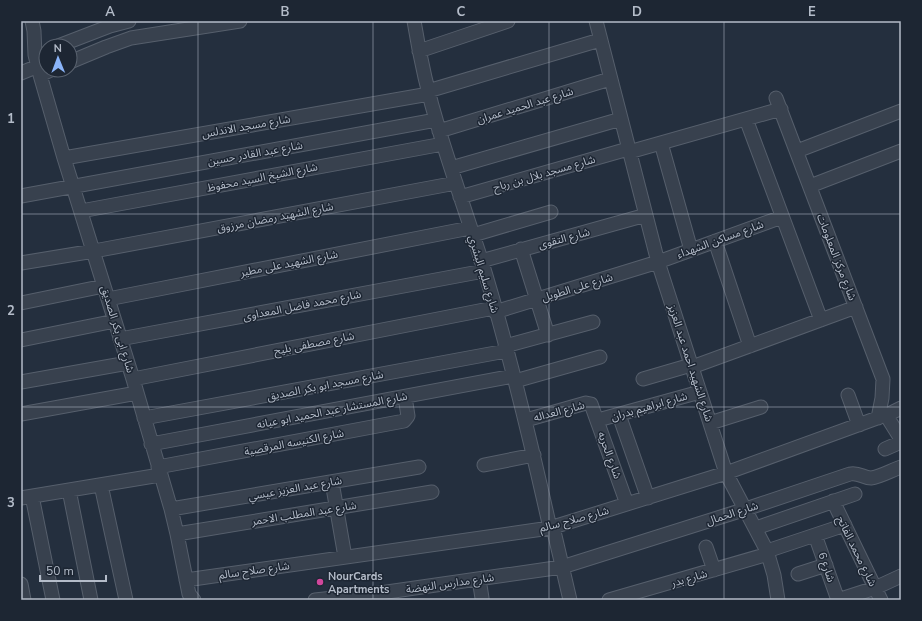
<svg xmlns="http://www.w3.org/2000/svg" width="922" height="621" font-family="'Nunito Sans','Noto Sans Arabic',sans-serif">
<style>
.lines{fill:none;stroke-linecap:round;stroke-linejoin:round}
.minor-casing{stroke:#565f6c;stroke-width:15}
.minor{stroke:#38414e;stroke-width:13}
.grid{fill:none;stroke:#b4bcc9;stroke-width:1;stroke-opacity:0.55}
.hotel-dot{fill:#d1479c;stroke:#1d2633;stroke-width:1.5}
.labels{text-anchor:middle;stroke-width:3;stroke-linejoin:round;paint-order:stroke}
.street-label{font-size:11px;fill:#b4bcc9;stroke:#1d2633}
.poi-label{font-size:11px;font-weight:bold;fill:#b4bcc9;stroke:#1d2633;text-anchor:start}
.neatline{fill:none;stroke:#b4bcc9;stroke-width:1.5}
.grid-label{font-size:13px;text-anchor:middle;font-weight:bold;fill:#b4bcc9}
</style>
<rect width="100%" height="100%" fill="#242f3e"/>
<g class="lines">
<defs>
<path id="minor" d="M32,21L34,31L35,55L40,75L64,158L133,379L171,509L177,534L189,594L194,600
M414,21C420,58 428,94 439,130C452,173 467,216 481,259C508,347 530,438 550,528
M596,21L658,262L726,473L767,551L774,575L778,600
M58,46L110,26L129,21
M419,51L508,21
M70,62L106,47L131,38L240,21
M21,73L38,66
M40,75L51,70
M428,91L600,40
M776,98L883,379L882,398L878,418
M746,119L821,320
M439,131L610,79
M661,143L691,250
M797,151L901,111
M629,152L781,109
M64,158L429,94
M451,168L621,119
M810,186L901,151
M21,196L436,120
M460,197L628,149
M81,211L443,144
M473,235L551,212
M715,241L750,346
M521,249L548,335
M481,261L646,215
M21,263L94,251L456,183
M108,299L470,228
M21,303L104,286
M495,312L658,262L782,217
M120,339L484,271
M21,340L115,321
M505,346L593,322
M692,367L856,307
M133,379L494,308
M643,379L691,365
M515,381L600,357
M21,382L128,363
M848,395L859,425
M21,414L137,393
M619,415L648,498
M886,415L901,439
M144,418L506,351
M526,420L586,403L591,404L627,504
M598,420L700,392
M710,423L761,407
M151,444L513,376
M885,449L901,442
M484,465L534,455
M158,467L404,421L408,416L405,397
M332,482L345,557
M101,485L126,600
M69,490L91,600
M32,496L53,600
M21,498L160,475
M833,501L881,600
M171,509L419,467
M553,527L570,600
M756,528L855,494
M177,534L432,492
M815,535L838,600
M706,547L714,570
M767,551L845,525
M798,574L826,565
M479,579L482,598
M186,580L550,528L726,473L891,413L901,408
M21,584L24,600
M315,600L380,593L562,567L746,509L850,474C859,472 863,478 871,478C880,477 892,470 901,467
M609,600L768,554
M838,600L875,588L901,576"/>
</defs>
<use href="#minor" class="minor-casing"/>
<use href="#minor" class="minor"/>
</g>
<path class="grid" d="M198,21V600M373,21V600M549,21V600M724,21V600M21,214H901M21,407H901"/>
<circle class="hotel-dot" cx="320" cy="582" r="4"/>
<g class="labels">
<g class="street-label">
<text transform="translate(525 105) rotate(-17)" y="4">شارع عبد الحميد عمران</text>
<text transform="translate(246 126) rotate(-10)" y="4">شارع مسجد الاندلس</text>
<text transform="translate(255 153) rotate(-10)" y="4">شارع عبد القادر حسين</text>
<text transform="translate(544 173) rotate(-16)" y="4">شارع مسجد بلال بن رباح</text>
<text transform="translate(262 177) rotate(-11)" y="4">شارع الشيخ السيد محفوظ</text>
<text transform="translate(275 217) rotate(-11)" y="4">شارع الشهيد رمضان مرزوق</text>
<text transform="translate(564 238) rotate(-15)" y="4">شارع التقوى</text>
<text transform="translate(720 239) rotate(-20)" y="4">شارع مساكن الشهداء</text>
<text transform="translate(837 257) rotate(69)" y="4">شارع مركز المعلومات</text>
<text transform="translate(289 263) rotate(-11)" y="4">شارع الشهيد على مطير</text>
<text transform="translate(484 274) rotate(73)" y="4">شارع سليم البشري</text>
<text transform="translate(577 287) rotate(-17)" y="4">شارع على الطويل</text>
<text transform="translate(302 305) rotate(-11)" y="4">شارع محمد فاضل المعداوى</text>
<text transform="translate(118 329) rotate(73)" y="4">شارع ابى بكر الصديق</text>
<text transform="translate(314 343) rotate(-11)" y="4">شارع مصطفى بليح</text>
<text transform="translate(691 363) rotate(72)" y="4">شارع الشهيد احمد عبد العزيز</text>
<text transform="translate(325 385) rotate(-11)" y="4">شارع مسجد ابو بكر الصديق</text>
<text transform="translate(649 406) rotate(-16)" y="4">شارع ابراهيم بدران</text>
<text transform="translate(332 410) rotate(-11)" y="4">شارع المستشار عبد الحميد ابو عيانه</text>
<text transform="translate(559 411) rotate(-15)" y="4">شارع العداله</text>
<text transform="translate(294 442) rotate(-11)" y="4">شارع الكنيسه المرقصية</text>
<text transform="translate(610 455) rotate(70)" y="4">شارع الحريه</text>
<text transform="translate(295 488) rotate(-10)" y="4">شارع عبد العزيز عيسي</text>
<text transform="translate(304 513) rotate(-9)" y="4">شارع عبد المطلب الاحمر</text>
<text transform="translate(732 513) rotate(-18)" y="4">شارع الحمال</text>
<text transform="translate(574 519) rotate(-15)" y="4">شارع صلاح سالم</text>
<text transform="translate(857 551) rotate(64)" y="4">شارع محمد الفاتح</text>
<text transform="translate(827 567) rotate(71)" y="4">شارع 6</text>
<text transform="translate(254 570) rotate(-8)" y="4">شارع صلاح سالم</text>
<text transform="translate(689 578) rotate(-16)" y="4">شارع بدر</text>
<text transform="translate(450 583) rotate(-8)" y="4">شارع مدارس النهضة</text>
</g>
<g class="poi-label">
<text x="328" y="580">NourCards<tspan x="328" dy="13">Apartments</tspan></text>
</g>
</g>
<rect width="922" height="621" fill="none" stroke="#1d2633" stroke-width="44"/>
<g transform="translate(58 58) rotate(359)"><circle r="19" fill="#1d2633" stroke="#59626f"/>
<path d="M0-3L7 15L0 10L-7 15Z" fill="#8ab4f8"/>
<text y="-6" font-size="11" font-weight="bold" text-anchor="middle" fill="#b4bcc9">N</text>
</g>
<path d="M40 575v6h66v-6" fill="none" stroke="#b4bcc9" stroke-width="2"/>
<text x="46" y="575" font-size="12" fill="#b4bcc9" stroke="#1d2633" stroke-width="3" paint-order="stroke">50 m</text>
<rect x="22" y="22" width="878" height="577" class="neatline"/>
<g class="grid-label">
<text x="110" y="16">A</text>
<text x="285" y="16">B</text>
<text x="461" y="16">C</text>
<text x="637" y="16">D</text>
<text x="812" y="16">E</text>
<text x="11" y="123">1</text>
<text x="11" y="315">2</text>
<text x="11" y="507">3</text>
</g>
</svg>
